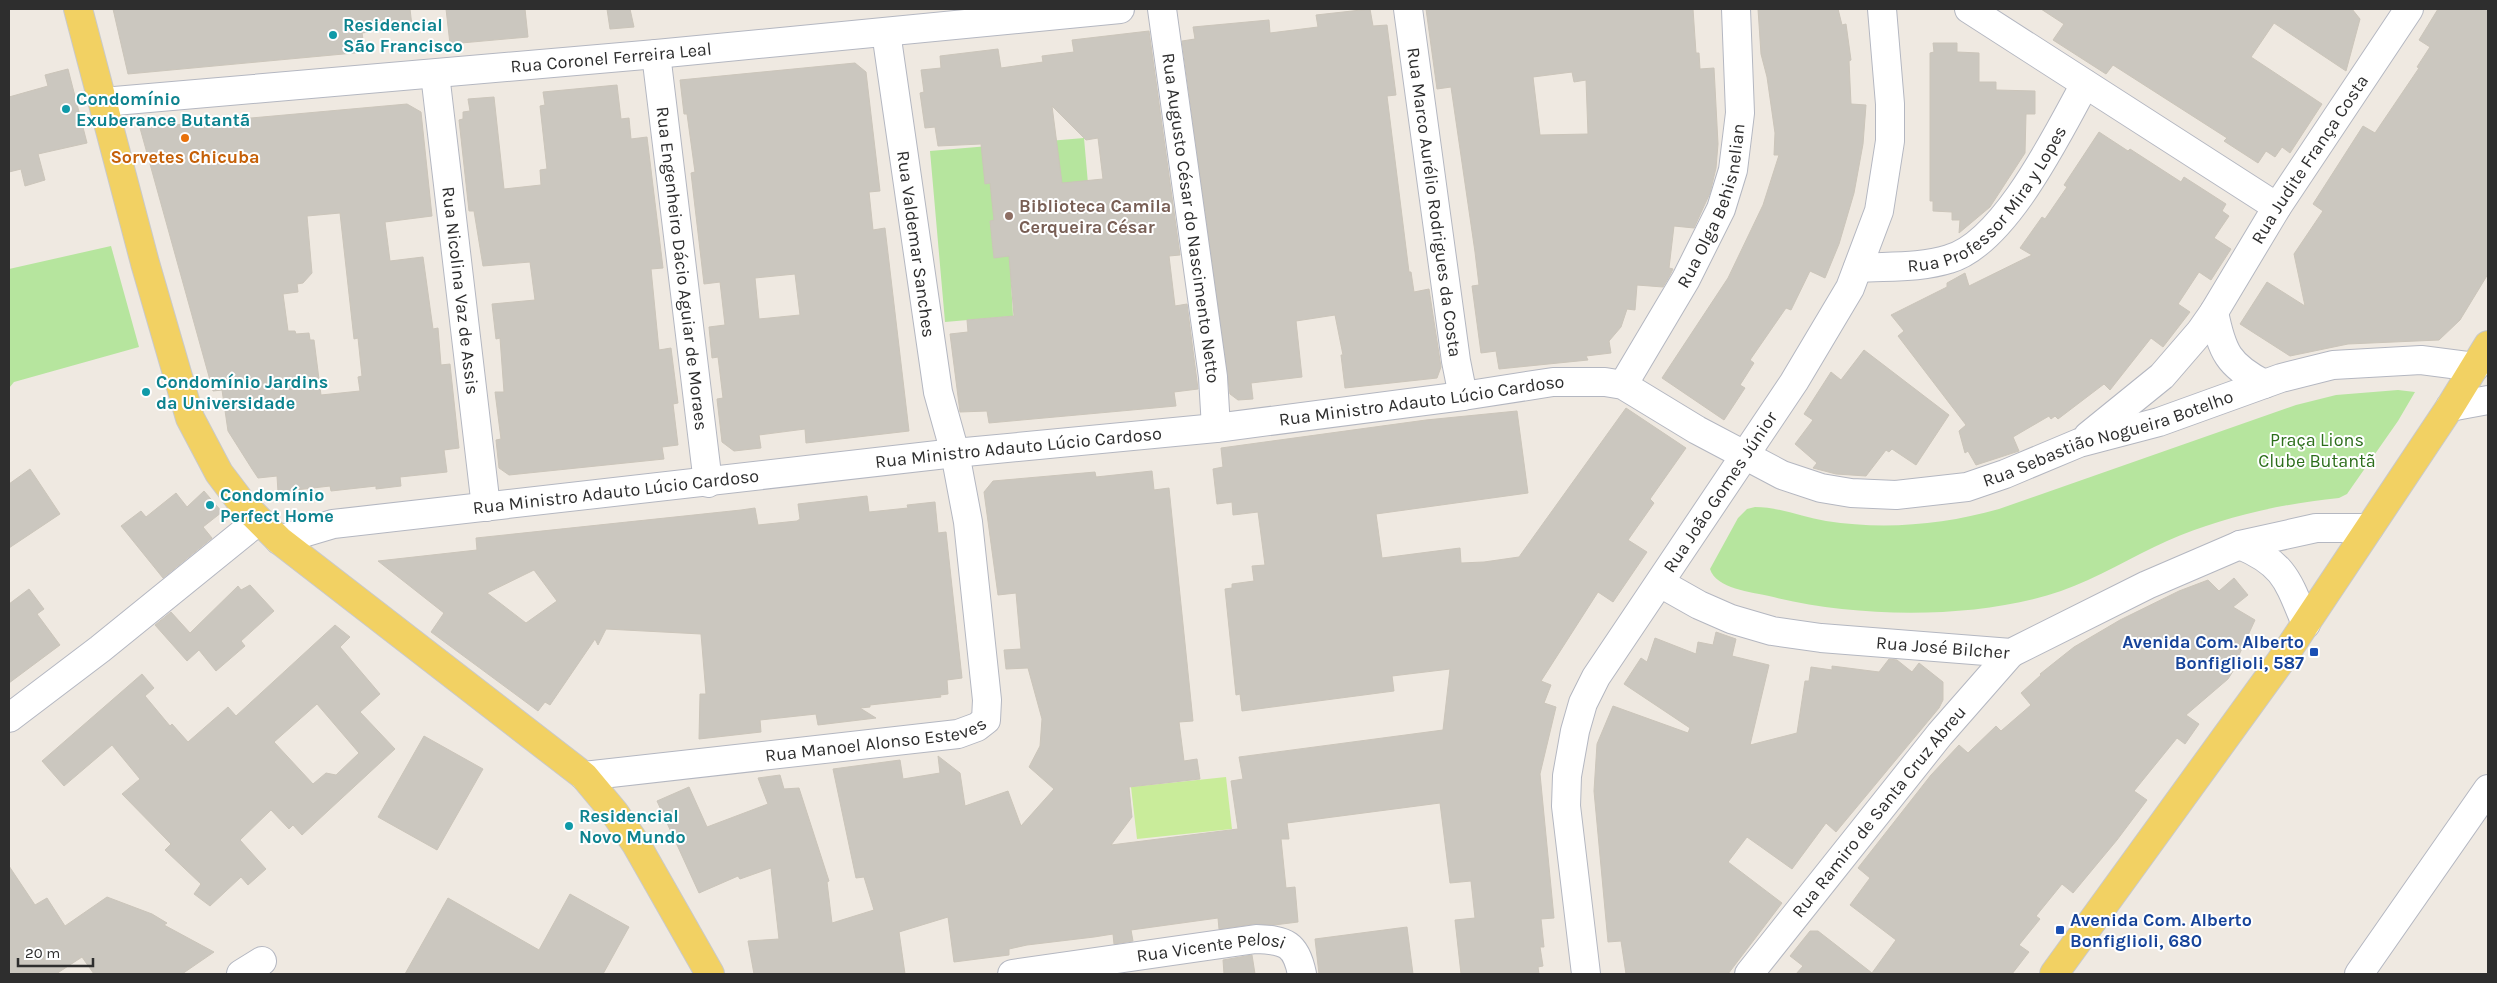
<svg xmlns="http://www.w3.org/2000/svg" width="2497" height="983" font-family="Karla,sans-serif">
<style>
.green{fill:#b6e59e}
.pitch{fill:#c9ec9a}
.building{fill:#cbc7bf;stroke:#cbc5ba;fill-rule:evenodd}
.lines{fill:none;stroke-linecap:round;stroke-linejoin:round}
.minor-casing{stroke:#b4b7c1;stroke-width:30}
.major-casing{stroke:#c9c9c9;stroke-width:30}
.minor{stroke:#fff;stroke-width:28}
.major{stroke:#f2d163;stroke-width:28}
.culture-dot{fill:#0f9aa8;stroke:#fff;stroke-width:2}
.food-dot{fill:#e8710a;stroke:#fff;stroke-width:2}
.education-dot{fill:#8d6e63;stroke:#fff;stroke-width:2}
.transit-dot{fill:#1a4fb4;stroke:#fff;stroke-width:2}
.labels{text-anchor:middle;stroke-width:4;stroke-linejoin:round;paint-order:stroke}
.culture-label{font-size:18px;font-weight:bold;fill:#0d838f;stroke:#fff;text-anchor:start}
.street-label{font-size:18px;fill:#2e2e2e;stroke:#fff}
.food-label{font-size:18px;font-weight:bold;fill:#c56008;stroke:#fff}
.education-label{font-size:18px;font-weight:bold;fill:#785e54;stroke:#fff;text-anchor:start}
.park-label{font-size:18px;fill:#2c6e1b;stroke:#fff}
.transit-label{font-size:18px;font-weight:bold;fill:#164399;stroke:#fff;text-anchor:end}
</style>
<rect width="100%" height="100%" fill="#efe9e1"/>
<path class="green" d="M1084,138L1096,275L1011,282L1013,316L945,322L930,151Z
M111,246L139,347L14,382L9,388V269Z
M2398,390L2415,392L2398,421L2347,494L2339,498C2280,504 2222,517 2167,541C2131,557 2098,578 2061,591C1976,620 1855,618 1769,596C1752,592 1716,589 1710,569L1738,518L1747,509L1755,507C1779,507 1802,517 1826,521C1884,530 1942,525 1999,509L2296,405L2336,395Z"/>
<path class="pitch" d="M1226,777L1232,829L1137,839L1131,787Z"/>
<path class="building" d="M113,9H410L412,26L362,33L365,52L128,74Z
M446,9H525L528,37L450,44Z
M607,9H630L634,27L610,29Z
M1370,9L1373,26L1387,25L1396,95L1387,96L1409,272H1411L1414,292L1429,289L1441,367L1437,378L1345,388L1341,355H1343L1335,315L1296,321L1302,377L1251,383L1253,399L1238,400L1230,394L1182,41L1195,39L1193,27L1269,20L1270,33L1318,27L1316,15Z
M1426,9H1693L1696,53H1699L1700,69L1714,68L1718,144L1716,168L1710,193L1694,228L1674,226L1669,268L1673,269L1669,277L1663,287L1637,285L1635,310L1627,309L1621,327L1609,341L1611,353L1586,356L1588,360L1499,369L1496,351L1481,353L1472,286L1479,285L1475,252L1451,87L1437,89ZM1572,72L1574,82L1586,80L1588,134L1540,135L1533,77Z
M1758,9H1838L1842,25L1846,24L1851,60L1849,61L1851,104L1866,105L1863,144L1854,193L1839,244L1825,278L1810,271L1791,310L1786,308L1750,360L1754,363L1740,385L1745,388L1724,420L1662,378L1728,278L1763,205L1779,155H1774L1775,133L1767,77L1761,54Z
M2041,9H2352L2360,19L2346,71L2274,23L2251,57L2322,104L2290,153L2282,147L2275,157L2266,151L2258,163L2224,141L2227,138L2113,65L2106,74L2053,40L2064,24Z
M2438,9H2488V274L2460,320L2439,340L2348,344L2290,356L2240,324L2267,282L2305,306L2294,254L2323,211L2313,204L2363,126L2375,133L2419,68L2417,67L2430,47L2419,40Z
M1149,31L1180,255L1169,256L1175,306L1187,304L1198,389L1174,392L1176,406L989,423L987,411L960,412L950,334L968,332L967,320L1014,316L1009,256L994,258L990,221L994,220L990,183L985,184L981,144L938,146L935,127L925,128L920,93L924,92L921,70L941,68L940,56L998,49L1001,68L1043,62L1042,56L1074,52L1072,40ZM1052,106L1086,140L1098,138L1103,179L1062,183Z
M1933,43H1957V52L1979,53V82H1996V90L2035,91V114H2026L2025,153L1990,207L1959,233L1960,220H1952V212L1933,211V201H1930V53L1934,52Z
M855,63L866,72L880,191L869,192L873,230L885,228L909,431L806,443L805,429L759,435L761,448L734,451L722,442L717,399L723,398L718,357L712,358L709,327L725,325L720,282L704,284L691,173L695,172L687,114H684L680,80ZM795,274L800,315L759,319L755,278Z
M68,69L87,143L38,154L45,180L25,186L21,169L9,172V97L48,86L45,75Z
M617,85L621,119L629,118L631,139L647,137L663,268L651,269L659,350L671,348L678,403L673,404L678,445L662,447L664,459L509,475L499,468L496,440L501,439L495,392H504L500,338L496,339L492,304L535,300L530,262L483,266L474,211H469L459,120L463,119V112L470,111L468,99L494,97L504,189L541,185L540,170L547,169L540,106L545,105L543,92Z
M407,104L421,112L432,216L385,222L390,261L423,257L433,329L438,328L441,365L450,364L459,448L444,450L447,472L400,477L401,486L376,489V486L331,491L330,486L278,492L277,476L258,478L252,469L228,431L222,390L213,391L140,128ZM340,213L354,339L358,338L362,376L358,377L360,391L321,395L314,340H310L309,333L296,334L295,331H288L283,294L298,292L297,284L303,283L312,273L307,216Z
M2099,132L2128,151L2130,149L2181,182L2184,177L2226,204L2222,211L2229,216L2214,238L2231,249L2211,280L2199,272L2178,304L2190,312L2163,347L2151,338L2110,390L2104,384L2058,419L2055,416L2051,419L2049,416L2013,437L2019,451L1976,465L1968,451L1965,453L1959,431L1966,425L1898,336L1904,331L1891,315L1947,287V283L1965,273L1969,286L2032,255L2020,248L2042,217L2045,219L2067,187L2064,185Z
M1864,350L1949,415L1916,465L1892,449L1889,452L1886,450L1866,476L1836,474L1813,468L1817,463L1795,444L1813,420L1804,414L1831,372L1841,380Z
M1626,408L1686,448L1650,499L1654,503L1628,540L1647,552L1613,602L1598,592L1541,681L1551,685L1544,703L1556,707L1540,774L1554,918L1541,919L1544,947H1540L1543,966L1538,967L1539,974H1461L1455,920L1475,918L1471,881L1450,883L1440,803L1287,823L1289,839H1281L1286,888L1295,887L1298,922L1274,925L1254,924L1219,929L1218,918L1131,930L1133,941L1114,944L1113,934L1094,937L1027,945L1009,949V955L954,962L948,917L899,932L905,974H754L748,941L779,939L771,868L740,879L738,876L699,893L657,801L689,787L707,827L768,804L758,778L780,775L784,789L799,788L829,881L827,882L832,923L874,910L864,877L856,878L833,769L900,760L903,779L940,773L938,756L960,773L965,806L1008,791L1021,826L1054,789L1029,767L1040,746L1042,719L1028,668L1006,669L1004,650L1021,649L1016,593L998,595L984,492L993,481L1095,472L1096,477L1152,471L1154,490L1169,488L1193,721L1179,722L1184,761L1197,759L1200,779L1129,787L1132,817L1111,845L1238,829L1231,781L1243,779L1239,757L1443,730L1450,669L1392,676L1394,691L1242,711L1240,694L1236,695L1225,589L1232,588V584L1254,581L1252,566L1265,565L1258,512L1233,515L1232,502L1217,504L1213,469L1223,467L1221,448L1426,420L1517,411L1528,493L1376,514L1382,558L1460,548L1461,563L1484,562L1519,557Z
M30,469L60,514L9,548V484Z
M204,491L222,512L203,527L212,538L163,578L121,526L141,511L146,517L176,493L187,507Z
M867,496L869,512L908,508L907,505L935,502L938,533L946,532L962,678L947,680L948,694L940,695L941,697L870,705V707L860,708L876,718L818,725L816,714L779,718L760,720L761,732L699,739L700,694H706L701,634L606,629L598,645L595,639L550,705L545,702L538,711L431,632L444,613L378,561L477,550L476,538L741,510L755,508L758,525L797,521L800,519L798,504ZM534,570L557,601L526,623L487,593Z
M2234,578L2248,595L2233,607L2255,620L2239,655L2242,657L2228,679L2186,715L2199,724L2185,744L2177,738L2134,791L2147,800L2117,840L2073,893L2062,884L2036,916L2040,919L2019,945L2029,952L2012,974H1796L1803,966L1790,956L1810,931H1818L1872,973L1896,940L1850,905L1870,878L1858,868L1931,775L1959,745L1968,753L1996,726L2001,731L2031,705L2021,693L2041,675L2040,674L2074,647L2120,620L2179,591L2208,580L2219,591Z
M250,585L274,611L241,641L245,646L216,671L199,650L187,661L155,625L171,612L190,633L238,586L241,590Z
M29,589L44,609L37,614L60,645L9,683V604Z
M335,625L350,637L340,647L380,694L360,712L395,749L302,835L293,825L289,829L271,810L240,840L266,869L248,885L241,877L210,906L194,894L201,884L165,850L171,844L122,794L140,779L112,745L64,786L42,761L142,674L154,688L145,696L170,726L172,724L188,742L228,707L236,716ZM317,704L359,753L336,775L326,773L313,784L274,742Z
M1716,632L1736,639L1732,656L1769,665L1750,745L1797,733L1805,681H1809L1811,667L1832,670V666L1879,672L1889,659L1897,660L1912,672L1919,663L1943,682V700L1939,708L1836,832L1826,823L1792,869L1747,837L1728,862L1782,903L1728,974H1626L1621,941L1608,942L1594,791L1597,744L1613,706L1688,733L1690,728L1624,684L1641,658L1647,662L1655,638L1696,654L1698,642L1713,645Z
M424,736L483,769L437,850L378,817Z
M9,866L35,905L47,898L65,926L107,897L152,914L167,923L164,925L214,952L182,974H94L82,957L56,974H9Z
M570,894L629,927L603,974H405L448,898L539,950Z
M1407,927L1413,974H1319L1315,939Z
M1252,955L1255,974H1224L1223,960Z"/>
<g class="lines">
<defs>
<g id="minor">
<path id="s1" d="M1162,9L1213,377L1216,428"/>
<path id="s2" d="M1408,9L1456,361L1463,396"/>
<path d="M1969,9L2277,207"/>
<path id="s3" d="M656,54L708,483"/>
<path id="s4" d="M435,74L486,507"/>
<path id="s5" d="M103,102L656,54L1120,9"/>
<path id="s6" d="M1858,268C1888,266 1921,268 1949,259C2005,243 2058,133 2085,84"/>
<path d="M2214,312C2222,352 2228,365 2264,384"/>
<path id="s7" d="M1623,385L1686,279L1721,209L1733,170L1740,113L1736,9"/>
<path d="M2450,407L2488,400"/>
<path id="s8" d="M2088,436L2162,376L2200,332L2214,312L2277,207L2409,9"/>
<path id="s9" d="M279,540L333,524L955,453L1216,428L1463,396L1553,382H1605L1623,385L1697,430L1782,475L1821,488L1851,493L1896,495L1967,487L2005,474L2079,443L2159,422L2281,378L2333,365L2421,360L2475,367"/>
<path d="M2240,545C2285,564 2288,581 2306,624"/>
<path id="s10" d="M1660,583L1699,605L1731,619L1772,631L1821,638L2011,653L2147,585L2240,545L2316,528H2369"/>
<path d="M9,718L100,649L258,521"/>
<path id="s11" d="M584,776L958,734L977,727L986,720L987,700L968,522L955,453L938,392L886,32"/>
<path d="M241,974L262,961"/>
<path id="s12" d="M1012,974L1256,939C1286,940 1296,944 1302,974"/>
<path id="s13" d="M1586,974L1566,806L1567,776L1575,731L1583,703L1596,677L1794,382L1850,288L1879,211L1890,141V104L1882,9"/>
<path id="s14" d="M1749,974L1940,734L2011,653"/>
<path d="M2359,974L2488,789"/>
</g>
<path id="major" d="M78,9L145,263L190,418L219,473L241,502L279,540L584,776L614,812L636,844L710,974
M2054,974L2280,662L2450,407L2488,345"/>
</defs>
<use href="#minor" class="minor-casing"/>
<use href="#major" class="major-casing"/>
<use href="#minor" class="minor"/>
<use href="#major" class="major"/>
</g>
<g class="culture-dot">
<circle cx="333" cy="35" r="5"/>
<circle cx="66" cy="109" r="5"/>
<circle cx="146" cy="392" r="5"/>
<circle cx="210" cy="505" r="5"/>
<circle cx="569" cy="826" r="5"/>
</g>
<circle class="food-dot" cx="185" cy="138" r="5"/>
<circle class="education-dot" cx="1009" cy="216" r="5"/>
<g class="transit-dot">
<rect x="2309" y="647" width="10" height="10" rx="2.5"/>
<rect x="2055" y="925" width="10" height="10" rx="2.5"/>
</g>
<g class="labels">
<g class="culture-label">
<text x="343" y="31">Residencial<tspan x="343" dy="21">São Francisco</tspan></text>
<text x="76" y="105">Condomínio<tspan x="76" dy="21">Exuberance Butantã</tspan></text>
<text x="156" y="388">Condomínio Jardins<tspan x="156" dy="21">da Universidade</tspan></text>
<text x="220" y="501">Condomínio<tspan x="220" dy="21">Perfect Home</tspan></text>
<text x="579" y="822">Residencial<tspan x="579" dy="21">Novo Mundo</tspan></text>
</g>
<g class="street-label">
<text dy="6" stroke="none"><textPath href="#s5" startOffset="510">Rua Coronel Ferreira Leal</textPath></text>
<text dy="6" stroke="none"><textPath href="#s8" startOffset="358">Rua Judite França Costa</textPath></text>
<text dy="6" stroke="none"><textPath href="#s6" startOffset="159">Rua Professor Mira y Lopes</textPath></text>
<text dy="6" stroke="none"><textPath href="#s2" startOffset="195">Rua Marco Aurélio Rodrigues da Costa</textPath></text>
<text dy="6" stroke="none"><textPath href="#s7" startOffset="202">Rua Olga Behisnelian</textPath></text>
<text dy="6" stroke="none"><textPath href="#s1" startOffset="211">Rua Augusto César do Nascimento Netto</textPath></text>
<text transform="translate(916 244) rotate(82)" y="6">Rua Valdemar Sanches</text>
<text dy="6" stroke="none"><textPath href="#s3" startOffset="216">Rua Engenheiro Dácio Aguiar de Moraes</textPath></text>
<text dy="6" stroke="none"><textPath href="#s4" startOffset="218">Rua Nicolina Vaz de Assis</textPath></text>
<text dy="6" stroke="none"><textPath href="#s9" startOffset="1152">Rua Ministro Adauto Lúcio Cardoso</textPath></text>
<text dy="6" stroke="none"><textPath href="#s9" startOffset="1875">Rua Sebastião Nogueira Botelho</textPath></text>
<text dy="6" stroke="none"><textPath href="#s9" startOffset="746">Rua Ministro Adauto Lúcio Cardoso</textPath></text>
<text dy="6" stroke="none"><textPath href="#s9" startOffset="341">Rua Ministro Adauto Lúcio Cardoso</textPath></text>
<text dy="6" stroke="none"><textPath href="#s13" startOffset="526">Rua João Gomes Júnior</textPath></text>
<text dy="6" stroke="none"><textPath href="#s10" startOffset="294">Rua José Bilcher</textPath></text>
<text dy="6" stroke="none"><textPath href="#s11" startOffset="294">Rua Manoel Alonso Esteves</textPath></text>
<text dy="6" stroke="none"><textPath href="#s14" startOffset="208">Rua Ramiro de Santa Cruz Abreu</textPath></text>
<text dy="6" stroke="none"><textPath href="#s12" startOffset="201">Rua Vicente Pelosi</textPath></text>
</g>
<g class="food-label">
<text x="185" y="163">Sorvetes Chicuba</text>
</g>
<g class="education-label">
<text x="1019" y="212">Biblioteca Camila<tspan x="1019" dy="21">Cerqueira César</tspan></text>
</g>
<g class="park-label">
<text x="2317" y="446">Praça Lions<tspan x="2317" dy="21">Clube Butantã</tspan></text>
</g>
<g class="transit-label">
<text x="2304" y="648">Avenida Com. Alberto<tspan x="2304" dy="21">Bonfiglioli, 587</tspan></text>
<text x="2070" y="926" text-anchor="start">Avenida Com. Alberto<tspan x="2070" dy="21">Bonfiglioli, 680</tspan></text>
</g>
</g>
<rect width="2497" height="983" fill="none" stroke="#2e2e2e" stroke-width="20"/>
<path d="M18 958v8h75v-8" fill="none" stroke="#2e2e2e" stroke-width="2.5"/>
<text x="25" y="958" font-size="15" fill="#2e2e2e" stroke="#ffffff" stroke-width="4" paint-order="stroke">20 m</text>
</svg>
